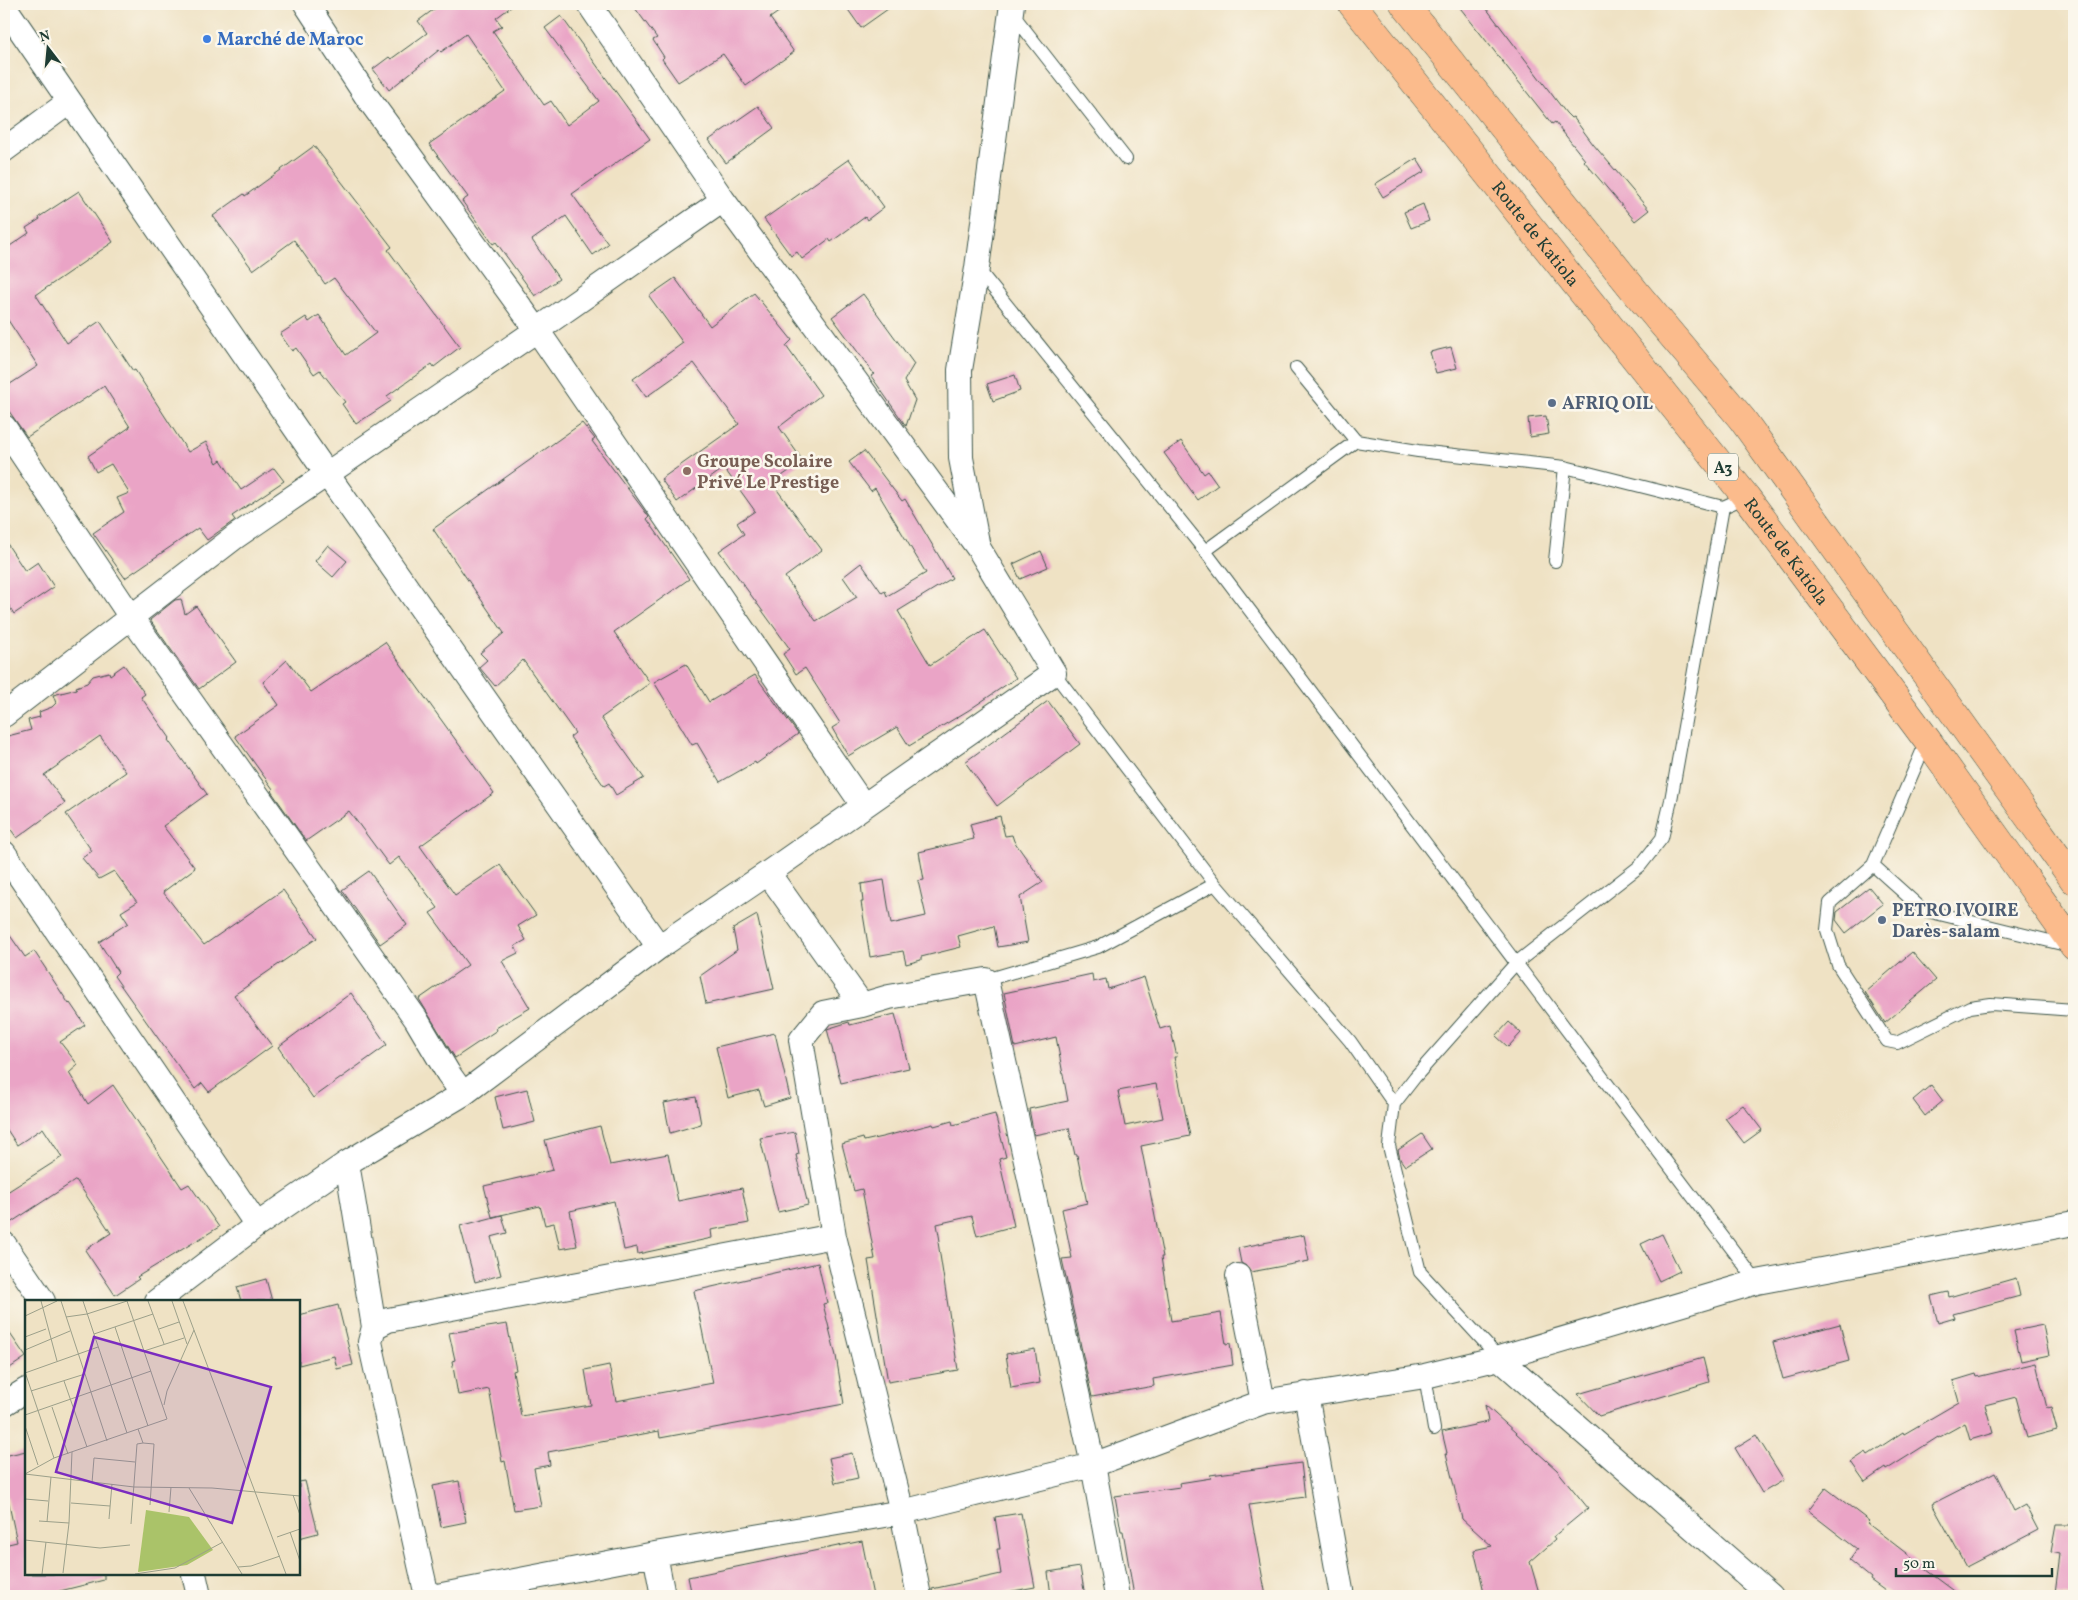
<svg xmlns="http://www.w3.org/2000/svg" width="2078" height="1600" font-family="Vollkorn,serif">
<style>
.building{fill:#eaa4c6;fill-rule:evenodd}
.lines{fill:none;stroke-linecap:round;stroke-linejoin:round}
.service-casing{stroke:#3e564a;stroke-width:14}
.minor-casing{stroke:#3e564a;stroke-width:26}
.trunk-casing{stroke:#3e564a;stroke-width:29}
.service{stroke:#fff;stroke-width:12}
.minor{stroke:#fff;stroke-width:24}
.trunk{stroke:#fbbb8c;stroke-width:28}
.shop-dot{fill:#3f7fe0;stroke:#fbf7ec;stroke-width:2}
.service-dot{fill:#5c6f8a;stroke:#fbf7ec;stroke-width:2}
.education-dot{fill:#8d6e63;stroke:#fbf7ec;stroke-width:2}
.labels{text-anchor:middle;stroke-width:5;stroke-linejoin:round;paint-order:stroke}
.shield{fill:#fbf7ec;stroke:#61756b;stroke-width:1}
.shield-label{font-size:16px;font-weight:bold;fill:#1f3d34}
.shop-label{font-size:18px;font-weight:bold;fill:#366cbe;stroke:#fbf7ec;text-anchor:start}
.street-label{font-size:18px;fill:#1f3d34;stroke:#fbf7ec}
.service-label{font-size:18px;font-weight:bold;fill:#4e5e75;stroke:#fbf7ec;text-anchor:start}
.education-label{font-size:18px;font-weight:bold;fill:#785e54;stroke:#fbf7ec;text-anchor:start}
.inset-road{fill:none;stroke:#9ca08a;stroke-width:1}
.view{fill:#7b2cbf;fill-opacity:0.15;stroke:#7b2cbf;stroke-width:2.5}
.inset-edge{fill:none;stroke:#1f3d34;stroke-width:2.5}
</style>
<rect width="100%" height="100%" fill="#fbf7ec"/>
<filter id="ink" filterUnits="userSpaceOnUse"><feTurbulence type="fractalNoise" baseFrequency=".02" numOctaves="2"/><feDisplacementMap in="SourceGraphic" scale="10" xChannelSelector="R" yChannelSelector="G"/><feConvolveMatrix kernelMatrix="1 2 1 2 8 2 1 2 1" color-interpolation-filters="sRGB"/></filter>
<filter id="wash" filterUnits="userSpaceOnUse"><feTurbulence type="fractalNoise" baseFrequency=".0096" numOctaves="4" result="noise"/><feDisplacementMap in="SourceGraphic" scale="20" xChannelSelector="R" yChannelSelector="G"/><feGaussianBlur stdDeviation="1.12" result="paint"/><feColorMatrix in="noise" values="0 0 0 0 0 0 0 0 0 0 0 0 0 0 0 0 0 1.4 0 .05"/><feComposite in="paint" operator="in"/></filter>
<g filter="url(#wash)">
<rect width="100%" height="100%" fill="#efe2c4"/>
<g id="blocks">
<path class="building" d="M441,4H515L496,18L502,26L493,31L544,105L551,101L567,125L599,101L545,28L561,16L650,139L572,194L608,244L593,255L566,216L532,240L559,279L535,296L496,242L493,244L462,201L468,197L429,144L505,91L466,34L441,52L439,50L389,90L373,69L389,57L391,59L427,33L418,21Z
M632,4H790L770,18L794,52L746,86L723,54L678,82L662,59L664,57L653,40L657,38Z
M844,4H895L861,28Z
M1457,4H1483L1566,113L1571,118L1573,117L1593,144L1649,210L1635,221L1584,161L1585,160L1555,122L1552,124Z
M758,106L774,128L726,163L709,140Z
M314,146L392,247L388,250L460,347L434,367L432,364L387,396L391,401L356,424L342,404L345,402L320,370L314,374L296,348L292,351L280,334L306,317L309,322L319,315L346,355L376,333L334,278L325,284L294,240L253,270L213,216L244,194L245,196Z
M1417,158L1425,171L1383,197L1375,184Z
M849,159L884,207L867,220L865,217L831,242L829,239L802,259L797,252L791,256L764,219Z
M79,191L113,242L36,295L67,343L100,321L133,371L135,370L188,452L206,442L217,463L221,460L241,490L274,468L284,481L232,516L235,520L207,540L198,528L125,578L93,533L124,512L117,498L129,493L111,464L96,472L88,456L130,427L104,386L27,437L4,404V388L38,366L4,314V250L29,233L26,228L40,219L39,217Z
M1423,204L1429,221L1411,228L1404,212Z
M675,278L710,326L754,293L792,340L786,346L821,395L779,427L803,461L772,483L822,550L785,577L816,621L857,597L843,577L861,563L882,593L885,591L887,596L926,573L875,488L871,491L849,462L864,451L902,501L905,499L952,578L898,611L930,665L985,630L1016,678L969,710L909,746L897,727L848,756L832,728L840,723L805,668L796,674L783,654L790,649L719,551L744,534L737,523L755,511L724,468L677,502L661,479L739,424L694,363L646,397L633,379L683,343L649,296Z
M863,294L914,364L904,381L915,400L906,426L871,376L874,374L832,317Z
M1451,347L1457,368L1436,373L1430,352Z
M1015,375L1020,391L993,401L987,384Z
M1546,416L1549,434L1530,437L1528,418Z
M582,423L595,439L592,441L649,517L647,519L689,579L614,632L650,683L601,718L644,778L616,795L609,783L604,786L570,737L575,733L523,660L495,686L479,667L487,660L480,653L504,633L433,529Z
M1181,441L1204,474L1208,471L1218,485L1198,500L1164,453Z
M4,539L25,571L38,562L54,587L14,614L4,598Z
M328,545L347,561L333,577L315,561Z
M1041,551L1048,567L1020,579L1013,564Z
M181,599L185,614L196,606L236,662L199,689L150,620L175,600Z
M385,642L494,793L420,846L455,895L500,865L536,915L518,926L526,940L515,946L518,953L502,961L530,1008L496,1028L497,1030L455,1058L419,999L468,965L430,913L438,908L399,857L389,865L349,811L306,841L271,791L273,789L235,736L279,705L263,682L287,660L311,692Z
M686,664L709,702L755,675L798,734L756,764L755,762L720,782L697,743L692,745L654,682Z
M124,665L145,694L141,697L170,738L168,740L207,794L163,826L195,868L163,892L204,945L283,890L317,938L234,995L272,1046L209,1092L202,1083L195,1089L165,1048L114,976L118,972L99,942L128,923L121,912L137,902L114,871L99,879L82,858L92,851L66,814L126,772L100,736L44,775L65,803L17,838L4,820V737L31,730L28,720L40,717L39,712L52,707L56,703L53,695L77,689L76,687L87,683L93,676L109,672L110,675Z
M1048,701L1080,744L997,806L965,762Z
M1000,816L1005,836L1012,835L1014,841L1043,882L1020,897L1028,942L998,947L994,926L958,936L961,947L921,957V960L906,964L903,951L870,957L861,902H863L861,884L884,880L891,924L926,916L918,881L924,880L919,852L974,839L970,824Z
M369,871L407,925L380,944L342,890Z
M1869,887L1883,904L1846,933L1836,920L1837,912Z
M757,915L774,989L706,1004L700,976L737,950L733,929Z
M4,927L25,957L34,951L69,1004L70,1003L85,1025L60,1042L78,1065L69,1073L88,1104L113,1085L182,1188L189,1184L219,1227L137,1277L139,1279L115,1295L85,1250L111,1233L76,1180L4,1227V1194L62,1157L43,1128L17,1145L4,1125Z
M1912,952L1936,980L1885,1023L1865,992Z
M1092,974L1093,982L1106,979L1108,989L1144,977L1160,1029L1170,1026L1177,1057H1174L1190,1136L1141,1146L1163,1257H1161L1171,1321L1221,1313L1226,1344L1230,1343L1233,1365L1153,1379L1154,1386L1092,1397L1062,1259L1072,1258L1062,1209L1087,1203L1077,1155H1075L1069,1128L1034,1135L1029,1109L1068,1101L1056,1037L1015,1047L1004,993ZM1156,1084L1163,1118L1125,1126L1118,1091Z
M351,993L387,1045L313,1098L278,1047Z
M895,1014L909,1068L841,1083L827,1029L849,1022L850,1025Z
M1509,1022L1521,1033L1508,1047L1496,1036Z
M775,1033L790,1098L764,1106L759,1090L728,1098L716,1047Z
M1931,1085L1943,1101L1925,1116L1913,1100Z
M527,1089L535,1122L503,1130L495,1097Z
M696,1097L701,1124L670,1133L664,1103Z
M1743,1105L1762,1130L1744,1143L1725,1118Z
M995,1114L1006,1157L999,1159L1014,1226L977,1236L972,1216L937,1224L940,1241L938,1242L958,1370L888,1382L868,1260L875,1259L862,1189L854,1191L842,1144L863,1138L864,1141L882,1137L933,1124L934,1126L952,1121L953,1125Z
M600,1126L610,1165L668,1154L678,1201L742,1188L749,1223L711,1230L712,1238L638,1254L637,1247L624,1250L614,1201L570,1211L577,1246L560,1249L554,1223L545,1225L540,1206L492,1217L484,1186L553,1170L545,1140Z
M795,1132L799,1154L796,1155L808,1205L778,1212L760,1138Z
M1422,1134L1432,1149L1405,1166L1400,1159L1398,1150Z
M502,1215L507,1233L491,1237L501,1275L475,1282L460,1226Z
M1662,1234L1680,1271L1659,1281L1641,1244Z
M1304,1235L1309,1261L1251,1272L1248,1267L1241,1263L1238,1248Z
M818,1263L827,1303L823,1304L836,1356L844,1404L660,1438L659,1431L548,1452L550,1465L534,1468L541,1506L514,1510L505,1461L502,1462L489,1389L458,1395L452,1361L455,1360L449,1333L507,1324L516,1370L513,1371L521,1416L591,1405L585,1370L609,1365L616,1401L713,1383L694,1291Z
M2016,1278L2020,1296L1953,1314L1955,1318L1938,1323L1931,1296L1948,1292L1949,1297Z
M266,1279L272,1301H241L237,1287Z
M338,1305L353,1365L337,1369L334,1356L299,1365V1315Z
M1840,1324L1849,1361L1783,1379L1773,1342Z
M4,1325L26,1357L4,1372Z
M2043,1325L2049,1355L2021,1361L2014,1331Z
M1035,1349L1040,1383L1011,1388L1006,1354Z
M1703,1358L1709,1382L1599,1416L1578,1394Z
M2036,1363L2047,1408L2051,1407L2057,1430L2027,1438L2016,1397L1985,1405L1993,1433L1970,1440L1965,1423L1938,1438V1437L1886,1470L1885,1468L1865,1482L1851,1462L1866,1452L1868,1455L1903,1432L1904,1434L1959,1402L1953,1381L1976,1374L1977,1377Z
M1485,1405L1557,1470L1588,1508L1553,1537L1555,1540L1530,1562L1540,1596H1485L1474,1550L1492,1546L1462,1519L1446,1453H1447L1442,1432L1488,1422Z
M1756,1435L1784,1480L1762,1493L1735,1448Z
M26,1451V1574H104V1580L40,1596H4V1545L17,1542L4,1481V1456Z
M852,1453L858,1478L835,1483L829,1458Z
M1301,1463L1305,1497L1249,1505L1266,1596H1134L1123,1531H1121L1115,1496L1180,1487L1179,1483L1211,1478L1210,1475Z
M1995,1472L2014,1511L2025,1505L2038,1530L1967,1567L1932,1504Z
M305,1481L318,1533L299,1538V1482Z
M459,1481L466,1522L441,1527L433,1486Z
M1826,1488L1869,1521L1867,1523L1915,1560L1914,1561L1961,1596H1892L1870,1580L1871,1578L1849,1560L1857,1549L1808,1511Z
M1021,1513L1035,1587L1002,1593V1596H933L932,1589L1001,1574L997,1549H1000L995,1517Z
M2056,1525H2074V1595L2055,1593L2060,1554L2051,1552Z
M862,1541L873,1596H692L688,1577Z
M1080,1567L1085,1596H1051L1048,1572Z"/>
</g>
</g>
<g filter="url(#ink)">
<use href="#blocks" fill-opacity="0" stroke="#3e564a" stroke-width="1"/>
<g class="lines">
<defs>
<path id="service" d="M1011,12L1126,159
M977,268L1205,551L1757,1282
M1296,368L1356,441
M1205,551L1356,441L1418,451L1565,467L1723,507L1746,497
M1555,561L1565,467
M1054,673L1215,884L1350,1041L1394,1104L1415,1077L1516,963L1640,866L1662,838L1671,800L1723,507
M1927,740L1873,865L1923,910L2070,946
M1873,865L1830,903L1827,930L1838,965L1887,1041L1897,1043L1970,1007L1991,1004L2074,1010
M986,980L1098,947L1215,884
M1394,1104L1389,1146L1420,1272L1499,1358
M1425,1376L1434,1429"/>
<path id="minor" d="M306,4L367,97L537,330L863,805
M4,6L327,474L659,947
M4,150L69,102
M4,427L131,617L416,1019L448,1073L463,1094
M977,542L961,458L960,370L977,268L1012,4
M4,715L235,537L537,330L723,200
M4,853L257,1225
M768,873L862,1005L889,997L986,980L1093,1465L1117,1596
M862,1005L823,1013L801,1040L834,1236L902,1512L919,1596
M347,1163L374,1327
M4,1244L43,1301
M1238,1276L1263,1402
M157,1301L257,1225L347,1163L463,1094L659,947L768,873L1054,673L979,549L723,200L589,4
M1499,1358L1771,1596
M1306,1394L1342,1596
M4,1404L26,1390
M655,1554L663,1596
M194,1574L199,1596
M427,1596L370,1342L374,1327L388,1320L834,1236
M437,1596L655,1554L902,1512L1093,1465L1263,1402L1425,1376L1499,1358L1757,1282L2074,1223"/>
<g id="trunk">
<path id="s1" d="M1352,4L1746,497L1927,740L2074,946"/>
<path d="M1404,4L1638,295L1742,419L2074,880"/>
</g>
</defs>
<use href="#service" class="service-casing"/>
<use href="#minor" class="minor-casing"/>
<use href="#trunk" class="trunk-casing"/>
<use href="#service" class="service"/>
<use href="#minor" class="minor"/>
<use href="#trunk" class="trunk"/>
</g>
</g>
<circle class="shop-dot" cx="207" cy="39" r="5"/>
<g class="service-dot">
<circle cx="1552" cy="403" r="5"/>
<circle cx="1882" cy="920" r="5"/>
</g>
<circle class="education-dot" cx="687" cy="471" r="5"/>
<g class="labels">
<rect class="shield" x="1708" y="453.5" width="30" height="27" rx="4"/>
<g class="shield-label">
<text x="1723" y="473">A3</text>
</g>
<g class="shop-label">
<text x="217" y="45">Marché de Maroc</text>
</g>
<g class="street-label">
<text dy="6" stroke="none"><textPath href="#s1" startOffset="294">Route de Katiola</textPath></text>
<text dy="6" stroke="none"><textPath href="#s1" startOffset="699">Route de Katiola</textPath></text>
</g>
<g class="service-label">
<text x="1562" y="409">AFRIQ OIL</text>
<text x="1892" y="916">PETRO IVOIRE<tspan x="1892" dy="21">Darès-salam</tspan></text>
</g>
<g class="education-label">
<text x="697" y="467">Groupe Scolaire<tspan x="697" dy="21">Privé Le Prestige</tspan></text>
</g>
</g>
<g transform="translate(25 1300)">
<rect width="275" height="275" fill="#efe2c4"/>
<path d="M121,210L164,217L188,250L162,265L113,272Z" fill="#aac369"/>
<path class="inset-road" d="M16,1L32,61M36,1L82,141M58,1L102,133M123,1L139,44M147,1L162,44M158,1L261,274M0,16L32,1M41,17L62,14L102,1M90,27L123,126M134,29L154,22M69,34L128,14M0,37L21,29M0,50L45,31M119,51L159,38M0,72L29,158M0,73L73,47M39,81L62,147M6,91L60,74M139,105L142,91L169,30M27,107L43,154M0,115L126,71M0,126L13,165M113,129L118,143L129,144L125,205M0,174L29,158L142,119L102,1M0,174L109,187L187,188L275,196M67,183L69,158L110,162M164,188L217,274M268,195L275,215M0,199L23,201M46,203L85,206M144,212L146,187M84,219L87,184M14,221L44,223M22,222L26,177M106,224L112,144L118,143M265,232L275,261M252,237L275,229M0,240L75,248L105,245M213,267L226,266L255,256M38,273L44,223L47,152M17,274L21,242M110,274L150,268L198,242"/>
<path class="view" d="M69,37L246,87L207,223L31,172Z"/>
<rect width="275" height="275" class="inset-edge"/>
</g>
<rect width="2078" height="1600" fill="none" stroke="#fbf7ec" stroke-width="20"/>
<g transform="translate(48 48) rotate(344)" stroke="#fbf7ec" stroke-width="4" paint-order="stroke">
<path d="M0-4L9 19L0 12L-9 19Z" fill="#1f3d34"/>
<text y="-8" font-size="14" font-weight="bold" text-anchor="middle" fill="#1f3d34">N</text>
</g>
<path d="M1896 1568v8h156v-8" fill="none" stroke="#1f3d34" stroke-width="2.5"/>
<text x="1903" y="1568" font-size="15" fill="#1f3d34" stroke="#fbf7ec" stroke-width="4" paint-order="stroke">50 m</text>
</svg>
